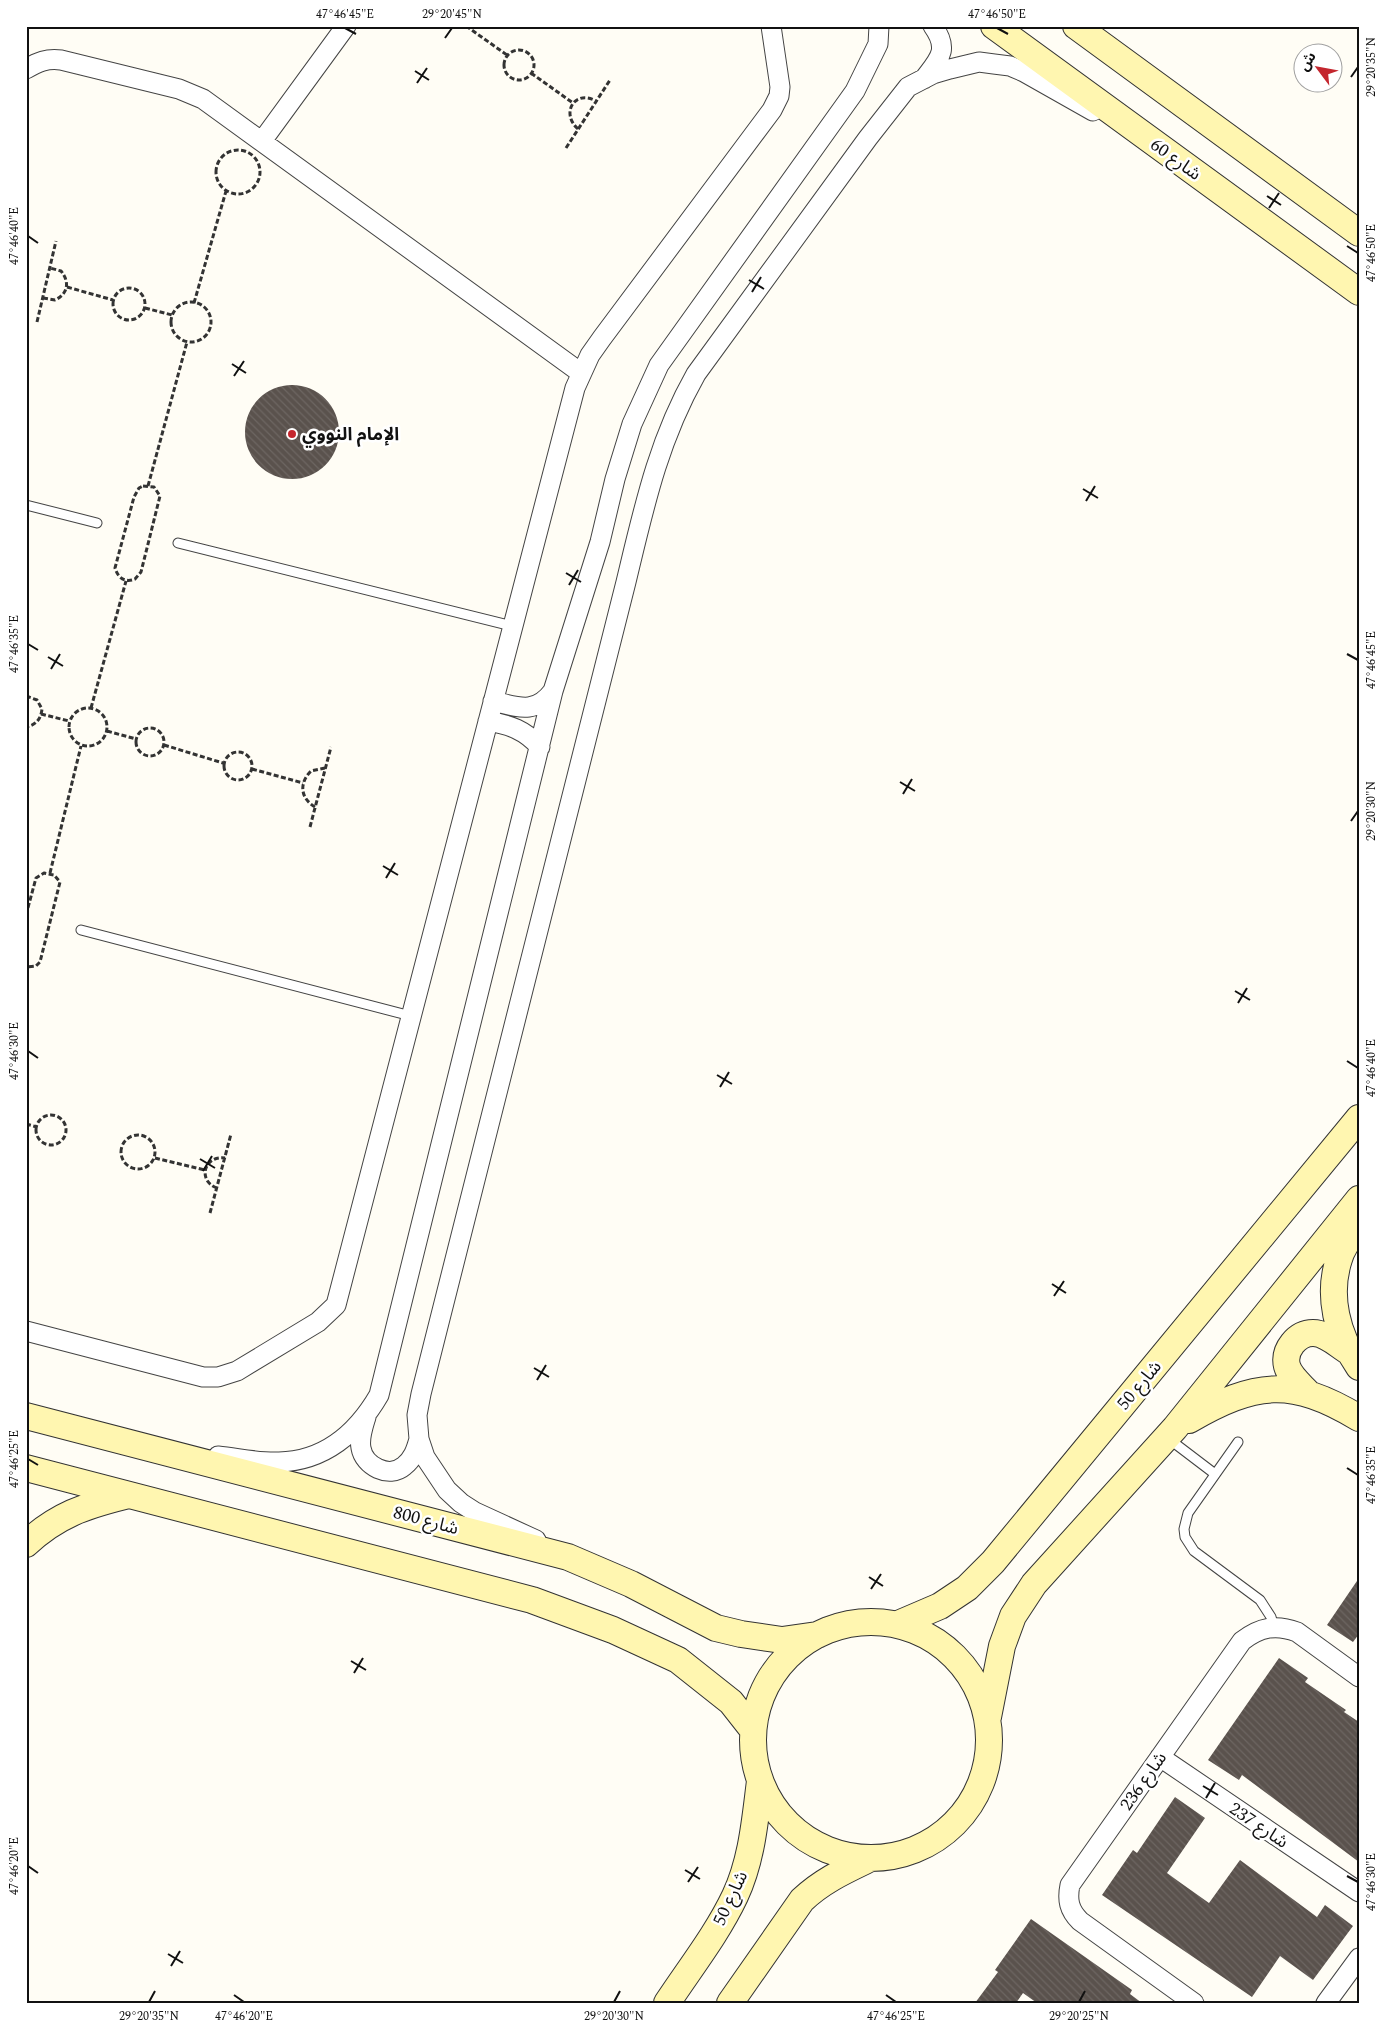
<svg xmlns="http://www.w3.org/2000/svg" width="1385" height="2029" font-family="Spectral,'Noto Sans Arabic',serif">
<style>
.building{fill:url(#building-back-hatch)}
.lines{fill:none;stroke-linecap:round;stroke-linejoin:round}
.lane-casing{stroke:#444;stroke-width:11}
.street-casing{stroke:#444;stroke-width:21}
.secondary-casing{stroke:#333;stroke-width:28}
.path{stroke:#333;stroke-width:3;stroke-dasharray:5 2.5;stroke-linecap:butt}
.lane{stroke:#fff;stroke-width:9}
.street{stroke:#fff;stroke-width:19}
.secondary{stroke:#fff6b0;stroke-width:26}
.ticks{fill:none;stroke:#111;stroke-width:2}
.poi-dot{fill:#c4262e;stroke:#fff;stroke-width:2}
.labels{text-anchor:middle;stroke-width:5;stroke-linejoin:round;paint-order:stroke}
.street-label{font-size:18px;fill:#111;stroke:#fff}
.poi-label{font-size:18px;font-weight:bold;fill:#111;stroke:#fff;text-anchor:start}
.neatline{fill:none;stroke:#111;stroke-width:2}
.ticks-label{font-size:12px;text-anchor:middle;fill:#111}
</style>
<defs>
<pattern id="building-back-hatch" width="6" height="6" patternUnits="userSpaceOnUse" patternTransform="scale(1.25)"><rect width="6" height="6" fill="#5a524d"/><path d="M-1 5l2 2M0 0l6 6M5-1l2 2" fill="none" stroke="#6d6662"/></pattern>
</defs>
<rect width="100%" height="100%" fill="#fffdf5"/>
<path class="building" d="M245 432a47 47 0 1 1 94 0a47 47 0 1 1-94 0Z
M1359,1578V1634L1353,1642L1327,1625Z
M1279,1658L1308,1678L1305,1682L1346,1710L1344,1712L1359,1722V1862L1242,1775L1239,1780L1208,1760Z
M1175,1797L1205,1818L1167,1873L1178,1881L1209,1903L1240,1860L1317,1917L1325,1905L1353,1926L1313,1980L1280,1956L1252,1997L1102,1895L1133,1850L1137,1853Z
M1031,1919L1132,1990L1130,1994L1142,2003H1037L1023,1993L1016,2003H975L998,1972L995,1970Z"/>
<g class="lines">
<defs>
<path id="lane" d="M26,505L97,523
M178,543L512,626
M81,930L411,1016
M1169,1439L1215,1474
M1238,1442L1188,1513L1184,1529L1185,1537L1194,1551L1260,1600L1271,1617L1274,1627"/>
<path id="street" d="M26,69C38,62 47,58 61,60L179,89L203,99L581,373
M924,79C939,59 950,50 933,26
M262,141L346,26
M493,701C518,707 535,715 553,691
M488,721C510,725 525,730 540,747
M26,1331L203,1377H218L237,1371L318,1322L336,1305L575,388L590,355L602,338L772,110L779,96L780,87L771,26
M366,1417C363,1427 359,1438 361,1448C364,1466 389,1479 404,1466C413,1459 416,1450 419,1439
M218,1456C238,1458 259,1463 279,1462C324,1461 357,1433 379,1395L553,691L600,542L615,479L632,424L659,365L855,91L878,44L879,26
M536,1540L475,1512L461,1503L447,1490L425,1457L419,1439L417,1415L421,1394L626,582C644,507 658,441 696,374L868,138L908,87L933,74L950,69L979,62L994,64L1010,66L1024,72L1093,111
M1160,1757L1359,1892
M1194,2003L1080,1921C1069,1910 1067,1900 1070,1885L1242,1641C1260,1627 1276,1624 1297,1632L1359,1677
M1326,2003L1359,1958"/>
<path id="secondary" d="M994,26L1359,292
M1076,26L1359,233
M1359,1225C1352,1235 1342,1247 1339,1259C1327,1296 1337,1335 1359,1367
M1309,1394C1302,1386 1290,1377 1287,1366C1283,1350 1297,1333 1313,1333C1326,1333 1338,1345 1348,1351
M26,1416L568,1557L631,1584L716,1628L741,1634L782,1640L817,1635
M1189,1420C1255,1382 1291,1377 1359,1418
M26,1468L532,1600L613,1630L678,1660L731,1702L753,1730
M26,1544C57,1515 85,1506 125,1496
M753 1740a118 118 0 1 1 236 0a118 118 0 1 1-236 0Z
M898,1624L940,1606L967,1588L993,1562L1359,1118
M988,1717L1002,1646L1013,1616L1034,1584L1175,1428L1359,1199
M667,2003C690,1968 717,1934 735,1896C752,1860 755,1820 760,1781
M730,2003L802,1900C822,1881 844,1871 869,1859"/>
</defs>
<use href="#lane" class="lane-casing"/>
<use href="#street" class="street-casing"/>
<use href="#secondary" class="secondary-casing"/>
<path class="path" d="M466,26L507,55
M504 65a15 15 0 1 1 30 0a15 15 0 1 1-30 0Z
M531,73L573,103
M578,129C560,113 575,89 596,101
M566,148L610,80
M216 172a22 22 0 1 1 44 0a22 22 0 1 1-44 0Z
M67,287L113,300
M113 304a16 16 0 1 1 32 0a16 16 0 1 1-32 0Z
M43,298L55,300C68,294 70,282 61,271L50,268
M171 322a20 20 0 1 1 40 0a20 20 0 1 1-40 0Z
M194,303L226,191
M145,308L172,315
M37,322L56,241
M143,486L154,487L160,496L141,572L135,579C125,583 118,578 115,568L134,497L139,488Z
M148,486L187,342
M26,696L37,700L42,709C41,719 36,725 26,727
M69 727a19 19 0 1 1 38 0a19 19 0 1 1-38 0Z
M91,708L126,581
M41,714L69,721
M136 742a14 14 0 1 1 28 0a14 14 0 1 1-28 0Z
M107,731L136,739
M164,745L223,763
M224 766a14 14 0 1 1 28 0a14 14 0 1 1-28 0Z
M252,769L303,783
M315,807C300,798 299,783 311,771L325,768
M310,827L331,747
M50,873L81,746
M26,915L36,878L44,873L54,875L60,882L40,962L36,966L26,967
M36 1130a15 15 0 1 1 30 0a15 15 0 1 1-30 0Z
M26,1124L37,1127
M121 1152a17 17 0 1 1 34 0a17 17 0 1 1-34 0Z
M155,1158L205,1170
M217,1188C197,1181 204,1155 225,1158
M210,1213L231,1134"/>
<use href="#lane" class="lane"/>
<use href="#street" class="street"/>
<use href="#secondary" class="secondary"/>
</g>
<path class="ticks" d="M345,28L356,34M997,28L1008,34M445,38L452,28M415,71L429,80M1351,77L1358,67M417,83L427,68M1267,196L1281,205M1269,208L1279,193M28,236L38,243M1347,246L1358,253M749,280L764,289M752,292L761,277M232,364L246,373M234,376L244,361M1083,489L1098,498M1086,501L1095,486M566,573L581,582M569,585L578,570M28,644L38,650M1347,654L1358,660M48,657L63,666M51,669L60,654M900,782L915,791M903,794L912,779M1351,821L1358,811M383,866L398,875M386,878L395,863M1235,991L1250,1000M1238,1003L1247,988M28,1051L38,1058M1347,1061L1358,1068M717,1075L732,1084M720,1087L729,1072M200,1159L215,1168M203,1171L212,1156M1052,1284L1066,1293M1054,1296L1064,1281M534,1368L549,1377M537,1380L546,1365M28,1459L38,1465M1347,1468L1358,1475M869,1577L883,1586M871,1589L881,1574M351,1661L366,1670M354,1673L363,1658M1203,1786L1218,1795M1206,1798L1215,1783M28,1866L38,1873M685,1870L700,1879M1347,1876L1358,1882M688,1882L698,1867M168,1954L183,1963M171,1966L180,1951M234,1995L244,2002M886,1995L896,2002M149,2002L155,1991M614,2002L620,1991M1079,2002L1085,1991"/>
<circle class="poi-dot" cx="292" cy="434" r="5"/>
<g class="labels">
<g class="street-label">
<text transform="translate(1176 159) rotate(36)" y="6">شارع 60</text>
<text transform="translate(1139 1385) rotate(-50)" y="6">شارع 50</text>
<text transform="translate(426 1520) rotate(15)" y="6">شارع 800</text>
<text transform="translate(1143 1781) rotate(-55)" y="6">شارع 236</text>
<text transform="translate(1259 1825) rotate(34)" y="6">شارع 237</text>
<text transform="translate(730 1898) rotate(-65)" y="6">شارع 50</text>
</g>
<g class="poi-label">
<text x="302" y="440">الإمام النووي</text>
</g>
</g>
<rect width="1385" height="2029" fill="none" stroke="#ffffff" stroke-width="55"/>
<g transform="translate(1318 68) rotate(302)"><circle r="24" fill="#ffffff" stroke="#a0a0a0"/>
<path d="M0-4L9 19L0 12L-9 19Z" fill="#c4262e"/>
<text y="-8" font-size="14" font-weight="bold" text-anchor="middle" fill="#111111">ش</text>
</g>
<rect x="28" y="28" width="1330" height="1974" class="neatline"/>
<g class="ticks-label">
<text x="345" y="18">47°46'45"E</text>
<text x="452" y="18">29°20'45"N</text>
<text x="997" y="18">47°46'50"E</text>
<text transform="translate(1371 67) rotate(-90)" y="4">29°20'35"N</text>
<text transform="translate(14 236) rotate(-90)" y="4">47°46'40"E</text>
<text transform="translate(1371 253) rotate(-90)" y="4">47°46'50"E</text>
<text transform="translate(14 644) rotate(-90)" y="4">47°46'35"E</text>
<text transform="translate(1371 660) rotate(-90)" y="4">47°46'45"E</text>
<text transform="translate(1371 811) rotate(-90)" y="4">29°20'30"N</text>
<text transform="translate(14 1051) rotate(-90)" y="4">47°46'30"E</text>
<text transform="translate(1371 1068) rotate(-90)" y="4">47°46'40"E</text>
<text transform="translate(14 1459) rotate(-90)" y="4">47°46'25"E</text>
<text transform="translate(1371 1475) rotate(-90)" y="4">47°46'35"E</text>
<text transform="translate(14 1866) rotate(-90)" y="4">47°46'20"E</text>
<text transform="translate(1371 1882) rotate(-90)" y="4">47°46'30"E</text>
<text x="149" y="2020">29°20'35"N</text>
<text x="244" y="2020">47°46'20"E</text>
<text x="614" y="2020">29°20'30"N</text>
<text x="896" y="2020">47°46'25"E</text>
<text x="1079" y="2020">29°20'25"N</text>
</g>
</svg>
